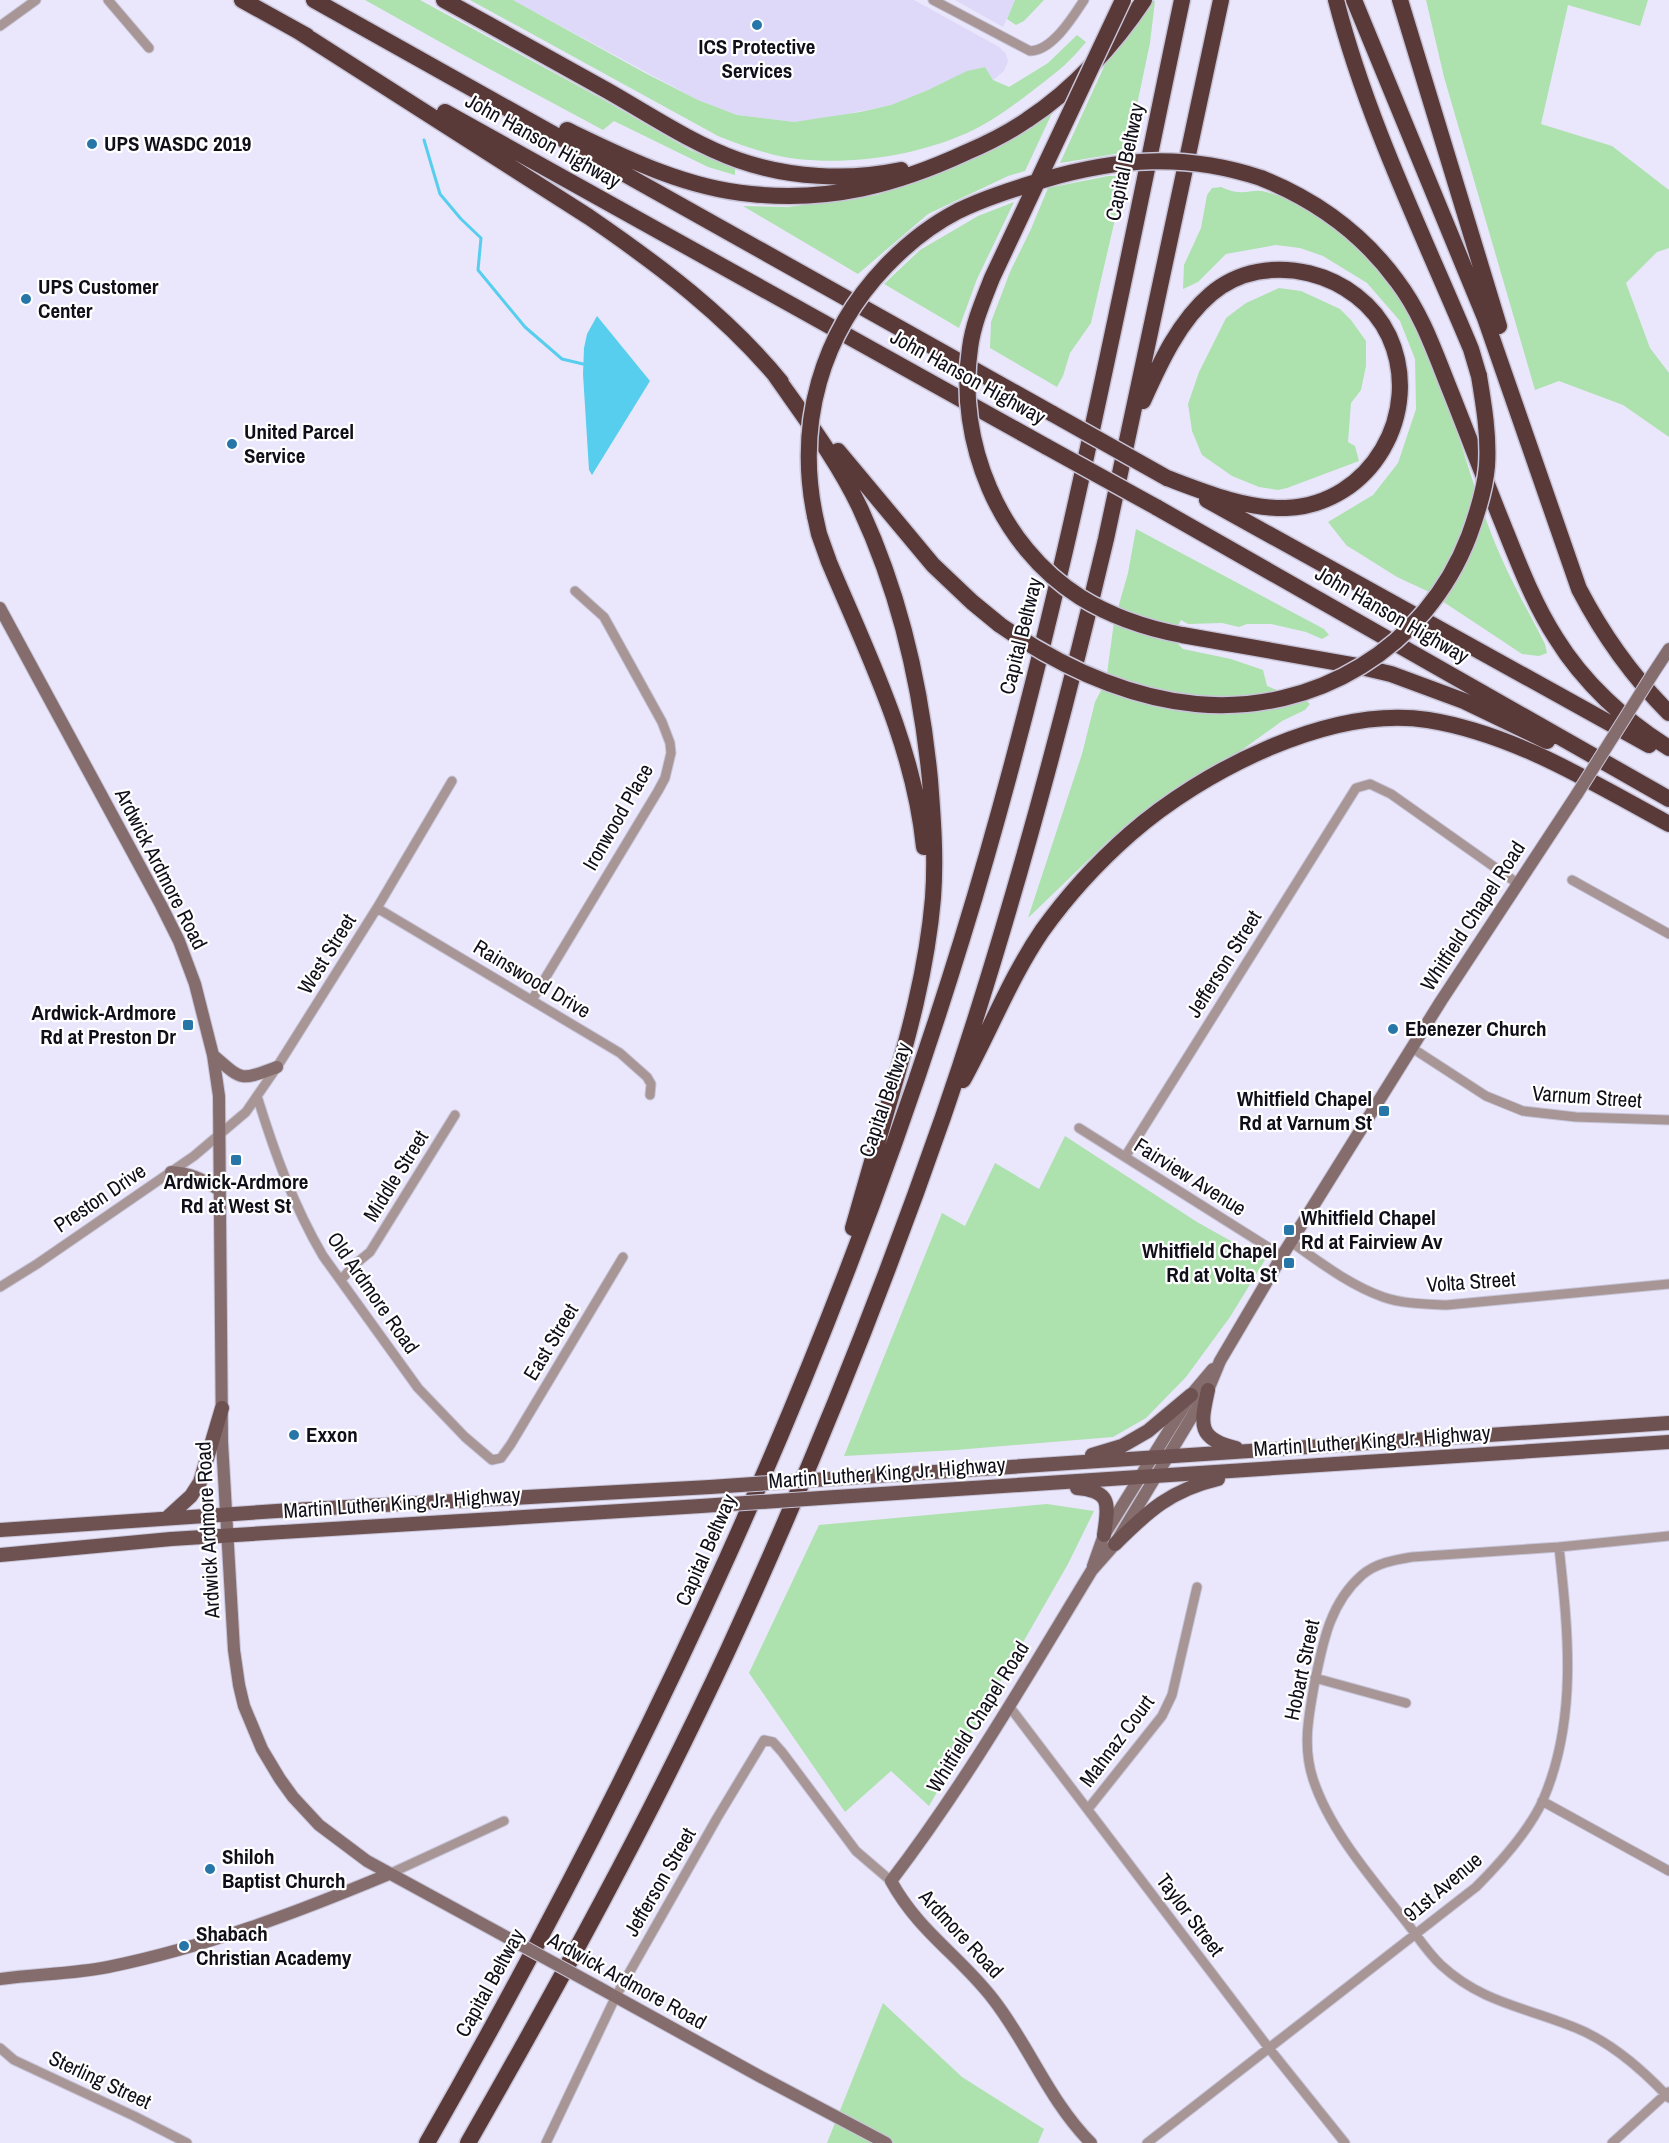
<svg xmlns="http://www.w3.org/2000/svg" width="1669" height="2143" font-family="'Archivo Narrow',sans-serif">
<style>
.built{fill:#ded8f9}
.green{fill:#ade1ae}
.water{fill:#57ceed}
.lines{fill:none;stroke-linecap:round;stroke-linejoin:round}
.stream{stroke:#57ceed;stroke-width:3}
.street-casing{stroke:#c7c4d8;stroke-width:11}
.secondary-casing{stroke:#c7c4d8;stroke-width:14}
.primary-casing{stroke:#c7c4d8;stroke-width:16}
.highway-casing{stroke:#c7c4d8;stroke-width:19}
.street{stroke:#a79695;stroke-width:9}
.secondary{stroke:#866d6d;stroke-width:12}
.primary{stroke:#6e5151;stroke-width:14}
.highway{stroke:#5a3939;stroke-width:16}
.secondary-bridge-casing{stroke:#c7c4d8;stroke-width:14;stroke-linecap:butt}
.primary-bridge-casing{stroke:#c7c4d8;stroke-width:16;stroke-linecap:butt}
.highway-bridge-casing{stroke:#c7c4d8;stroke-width:19;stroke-linecap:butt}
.secondary-bridge{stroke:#866d6d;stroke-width:12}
.primary-bridge{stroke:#6e5151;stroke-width:14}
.highway-bridge{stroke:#5a3939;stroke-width:16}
.poi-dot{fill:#2776a8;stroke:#fff;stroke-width:2}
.labels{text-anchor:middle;stroke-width:4.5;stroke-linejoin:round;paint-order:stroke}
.poi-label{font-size:21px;font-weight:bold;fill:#100e19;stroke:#fff;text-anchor:start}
.street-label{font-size:21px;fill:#100e19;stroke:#fff}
</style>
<rect width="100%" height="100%" fill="#eae7fc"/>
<path class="built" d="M513,0H914L999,47L1006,54L1008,61L1004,71L993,80L985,67L968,71L928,90L891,105L826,118L794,122L737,115L698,100Z
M955,0H1015L1003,27Z"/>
<path class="green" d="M365,0H420L604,100L690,150L735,168V175L708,167L614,121L603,130L458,52Z
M470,0H513L645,73L698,100L737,115L794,122L860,112L891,105L928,90L967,71L985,67L993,80L1009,87L1048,63L1077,35L1086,42C1071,61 1055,74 1036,88C1016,104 990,123 967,133C915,156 853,165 797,159C770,156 744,146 718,136Z
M1015,0H1044L1024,21L1016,25L1007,19Z
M1152,0L1155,1L1150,43L1127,152L1060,163L1113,47Z
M1426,0H1648L1640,26L1568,5L1541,124L1612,146L1669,190V248L1657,252L1626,283L1650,348L1669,373V437L1623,405L1559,381L1535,390L1444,77Z
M1054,109L1025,171L1008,176L928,214L858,274L743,206L788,207L877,195L925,176Z
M1108,176H1125L1091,323L1070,353L1063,376L1057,387L990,348L991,322L1010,272L1031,229L1048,188Z
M1221,187C1226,189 1233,192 1238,192C1246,193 1254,190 1261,191C1278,193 1318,213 1332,223C1427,291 1450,421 1488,525C1503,567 1525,605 1545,644L1547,653L1539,656L1522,654L1427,591L1397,577L1354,550L1347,546L1328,522L1373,495L1398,463L1416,409L1415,359L1400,321L1367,283L1323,256L1300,248L1276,245L1226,254L1198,282L1183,289L1184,265L1201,228L1207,195L1212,188Z
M1014,202L977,279L959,328L884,284L920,250L978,216Z
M1279,288L1301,291L1340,309L1351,320L1366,341V366L1361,390L1351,403L1348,442L1355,446L1359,461L1287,488L1278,490L1259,487L1232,476L1202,455L1192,431L1188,404L1199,372L1226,318L1246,303Z
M1136,529L1324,629L1329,635L1322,639L1306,632L1271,624H1247L1239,627L1222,623L1188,624L1181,620L1177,628V643L1183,649L1231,659L1263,670L1267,686L1282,692L1298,693L1310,704L1305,710L1282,721L1235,755L1207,770L1109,840L1028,918L1082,754L1095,702L1106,681L1114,622L1128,573Z
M1065,1136L1197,1222L1265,1260L1230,1317L1186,1377L1146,1418L1113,1437L956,1450L844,1456L942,1213L965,1226L995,1163L1039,1189Z
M1047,1504L1094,1511L1068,1564L929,1806L891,1771L845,1812L749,1673L819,1525Z
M883,2003L962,2077L1044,2129L1038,2143H827Z"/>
<path class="water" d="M597,316L650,381L592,475L589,470L583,374L584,348L587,334Z"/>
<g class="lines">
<path class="stream" d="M424,140L440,194L461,219L481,238L478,270L525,327L562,359L583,364"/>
<defs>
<path id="street" d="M108,0L149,48
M933,0L1030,51C1052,51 1073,17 1084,0
M0,26L36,0
M1572,880L1669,934
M377,908L620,1053L647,1077L651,1084L650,1095
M532,1000L658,791L665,778L671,753L670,743L662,722L604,617L575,591
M1412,1048L1486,1096L1523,1111L1576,1117L1669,1120
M257,1096C274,1151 293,1205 323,1256L418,1388L465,1437L492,1460L501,1458L511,1444L623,1257
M1079,1128L1282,1256
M1125,1157L1356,788L1370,784L1391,794L1517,883
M1291,1242C1320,1262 1349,1285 1383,1297C1403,1304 1425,1304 1447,1305L1669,1284
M341,1280L354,1265L370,1252L455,1115
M0,1287L37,1264L194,1156L246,1112L277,1067L377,908L452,781
M1669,1536L1559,1547L1412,1557C1394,1560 1376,1563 1362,1575C1330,1603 1323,1642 1315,1681C1309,1714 1302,1746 1313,1779C1330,1831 1373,1880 1407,1923C1418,1937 1428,1953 1441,1965C1481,2002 1524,2007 1571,2026C1609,2040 1642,2069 1669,2098
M1315,1678L1406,1703
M1009,1706L1268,2047L1345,2143
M1542,1801L1669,1871
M1088,1809L1162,1716L1172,1695L1197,1587
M389,1874L504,1821
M0,2048L14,2060L134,2116L187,2143
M546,2143L616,1996L717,1818L764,1740L773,1742L782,1752L856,1851L891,1881
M1147,2143L1476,1887C1500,1863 1529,1831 1543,1800C1578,1719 1568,1631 1559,1547
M1612,2143L1668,2092"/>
<path id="secondary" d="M0,608L161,905L179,941L195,984L213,1055L219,1096L222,1442L234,1650L239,1685L244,1706L262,1749L280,1779L293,1797L319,1825L367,1861L499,1933
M1652,675L1669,649
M213,1055C243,1081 239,1081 277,1067
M171,1172C190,1173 203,1179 219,1190
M1093,1566L1104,1535L1191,1395L1213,1369
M0,1979C36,1974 73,1974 108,1967C206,1947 298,1912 389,1874
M598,1987L761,2077L886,2143
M1091,2143C1049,2101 1029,2045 993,1999C959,1955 919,1932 891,1881C966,1783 1028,1675 1092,1570L1115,1544L1208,1390L1220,1361L1282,1256L1441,1001L1577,794"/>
<path id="primary" d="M1208,1390C1201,1423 1196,1439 1236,1448
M1092,1455L1122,1446L1148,1431L1191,1395
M844,1478L1669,1423
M1077,1488C1113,1491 1108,1506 1104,1535
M836,1497L1669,1442
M168,1517L191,1496L200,1482L222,1408
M0,1530L292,1510L710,1487
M1115,1544C1148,1511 1171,1490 1218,1479
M0,1555L171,1539L701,1506"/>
<path id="highway" d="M242,0L307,36
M314,0L1053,414
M444,0C499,30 554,61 608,91C650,115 693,144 738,160C789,178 848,181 901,170
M1336,0C1367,121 1423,234 1471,349L1479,376
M1354,0L1485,318L1579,589C1603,635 1632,676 1669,713
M1400,0L1499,326
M298,31L589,217C659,265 727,316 781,382
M445,112L1047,447
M567,130C625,158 685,188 751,194C830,202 896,185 967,152C988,143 1008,133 1027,120C1073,90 1114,45 1144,0
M1261,178C1316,200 1362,233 1397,281C1423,315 1436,356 1452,395C1469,438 1485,480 1502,522C1518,562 1533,602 1556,638C1583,682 1625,721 1669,748
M775,375C805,418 838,461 860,508C900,594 921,686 930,780C933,819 936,858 933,898C927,969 908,1038 888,1106C876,1147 865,1187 853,1228
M1143,401C1160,363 1179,321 1211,294C1266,247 1359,272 1389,336C1424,412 1371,505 1286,508C1245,509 1204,492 1167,478
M838,451L933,565L972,602L1000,625
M1207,500L1649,745
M1156,507L1669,799
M815,516L819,534L829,562C868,655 914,746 924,847
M1182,635L1357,666L1391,674L1464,701L1547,741
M963,1080C990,1031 1010,978 1042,931C1067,896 1097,863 1130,834C1202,771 1330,705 1428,720C1515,734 1593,783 1669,824
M427,2143C646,1760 832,1362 962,939C1057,631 1116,314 1182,0
M468,2143C560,1982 650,1818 728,1650C808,1476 880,1298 943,1117C1008,928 1060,733 1106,539L1221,0"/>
</defs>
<use href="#street" class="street-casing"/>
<use href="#secondary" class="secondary-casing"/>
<use href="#primary" class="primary-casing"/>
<use href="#highway" class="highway-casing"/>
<use href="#street" class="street"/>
<use href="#secondary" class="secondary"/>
<use href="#primary" class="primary"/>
<use href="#highway" class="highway"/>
<defs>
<path id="secondary-bridge" d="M1577,794L1652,675
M499,1933L598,1987"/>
<path id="primary-bridge" d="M710,1487L844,1478
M701,1506L836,1497"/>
<path id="highway-bridge" d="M1123,0L992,278C983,301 973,324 970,348C956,441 999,546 1080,597C1112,617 1145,628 1182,635
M1053,414L1167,478
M1047,447L1156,507
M815,516C796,424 821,334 886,266C907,244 931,225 958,211C985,198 1014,189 1043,180C1119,158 1185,153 1261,178
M1000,625C1058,665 1126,697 1196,704C1315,715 1426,648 1469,536C1477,514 1485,490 1487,466C1489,436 1484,406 1479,376"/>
</defs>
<use href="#secondary-bridge" class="secondary-bridge-casing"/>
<use href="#primary-bridge" class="primary-bridge-casing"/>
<use href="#highway-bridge" class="highway-bridge-casing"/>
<use href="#secondary-bridge" class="secondary-bridge"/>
<use href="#primary-bridge" class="primary-bridge"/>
<use href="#highway-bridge" class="highway-bridge"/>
</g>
<g class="poi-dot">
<circle cx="757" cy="25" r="6"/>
<circle cx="92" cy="144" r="6"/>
<circle cx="26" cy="299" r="6"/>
<circle cx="232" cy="444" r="6"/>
<rect x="182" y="1019" width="12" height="12" rx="3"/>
<circle cx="1393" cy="1029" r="6"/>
<rect x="1378" y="1105" width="12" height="12" rx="3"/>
<rect x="230" y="1154" width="12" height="12" rx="3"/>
<rect x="1283" y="1224" width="12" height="12" rx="3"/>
<rect x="1283" y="1257" width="12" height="12" rx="3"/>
<circle cx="294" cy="1435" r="6"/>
<circle cx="210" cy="1869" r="6"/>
<circle cx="184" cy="1946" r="6"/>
</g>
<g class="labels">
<g class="poi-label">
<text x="757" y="54" text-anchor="middle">ICS Protective<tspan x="757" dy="24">Services</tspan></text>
<text x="104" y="151">UPS WASDC 2019</text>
<text x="38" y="294">UPS Customer<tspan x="38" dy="24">Center</tspan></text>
<text x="244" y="439">United Parcel<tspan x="244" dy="24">Service</tspan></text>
<text x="176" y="1020" text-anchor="end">Ardwick-Ardmore<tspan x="176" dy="24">Rd at Preston Dr</tspan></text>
<text x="1405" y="1036">Ebenezer Church</text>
<text x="1372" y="1106" text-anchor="end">Whitfield Chapel<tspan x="1372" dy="24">Rd at Varnum St</tspan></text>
<text x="236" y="1189" text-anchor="middle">Ardwick-Ardmore<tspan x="236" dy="24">Rd at West St</tspan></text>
<text x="1301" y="1225">Whitfield Chapel<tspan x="1301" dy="24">Rd at Fairview Av</tspan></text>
<text x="1277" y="1258" text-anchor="end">Whitfield Chapel<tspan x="1277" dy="24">Rd at Volta St</tspan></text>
<text x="306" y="1442">Exxon</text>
<text x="222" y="1864">Shiloh<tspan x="222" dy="24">Baptist Church</tspan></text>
<text x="196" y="1941">Shabach<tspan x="196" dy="24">Christian Academy</tspan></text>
</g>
<g class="street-label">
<text transform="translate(543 141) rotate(29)" y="7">John Hanson Highway</text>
<text transform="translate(1125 162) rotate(-78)" y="7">Capital Beltway</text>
<text transform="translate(968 377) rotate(29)" y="7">John Hanson Highway</text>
<text transform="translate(1392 615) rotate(30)" y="7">John Hanson Highway</text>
<text transform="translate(1021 636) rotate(-76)" y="7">Capital Beltway</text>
<text transform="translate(618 817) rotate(-60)" y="7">Ironwood Place</text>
<text transform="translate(161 869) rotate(63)" y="7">Ardwick Ardmore Road</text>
<text transform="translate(1473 916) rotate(-57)" y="7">Whitfield Chapel Road</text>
<text transform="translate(327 954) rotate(-58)" y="7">West Street</text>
<text transform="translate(1224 964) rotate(-58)" y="7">Jefferson Street</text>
<text transform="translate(532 979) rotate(31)" y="7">Rainswood Drive</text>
<text transform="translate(1587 1097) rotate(4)" y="7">Varnum Street</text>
<text transform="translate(885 1100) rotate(-71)" y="7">Capital Beltway</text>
<text transform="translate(396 1176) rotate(-58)" y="7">Middle Street</text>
<text transform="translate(1190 1177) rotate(32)" y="7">Fairview Avenue</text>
<text transform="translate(100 1198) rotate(-34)" y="7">Preston Drive</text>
<text transform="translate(1471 1282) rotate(-4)" y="7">Volta Street</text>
<text transform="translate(373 1293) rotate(55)" y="7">Old Ardmore Road</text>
<text transform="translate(551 1342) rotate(-59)" y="7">East Street</text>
<text transform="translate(1372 1441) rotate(-4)" y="7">Martin Luther King Jr. Highway</text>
<text transform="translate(887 1473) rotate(-4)" y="7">Martin Luther King Jr. Highway</text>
<text transform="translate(402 1503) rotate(-4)" y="7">Martin Luther King Jr. Highway</text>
<text transform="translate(208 1530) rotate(-93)" y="7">Ardwick Ardmore Road</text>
<text transform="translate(706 1550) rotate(-66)" y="7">Capital Beltway</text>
<text transform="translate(1302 1670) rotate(-78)" y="7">Hobart Street</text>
<text transform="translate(978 1717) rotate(-58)" y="7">Whitfield Chapel Road</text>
<text transform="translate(1117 1741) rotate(-53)" y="7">Mahnaz Court</text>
<text transform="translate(660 1882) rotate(-60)" y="7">Jefferson Street</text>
<text transform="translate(1443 1887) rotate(-40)" y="7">91st Avenue</text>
<text transform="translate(1190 1915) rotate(53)" y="7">Taylor Street</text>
<text transform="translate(961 1934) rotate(47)" y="7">Ardmore Road</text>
<text transform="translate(627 1981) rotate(29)" y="7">Ardwick Ardmore Road</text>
<text transform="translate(490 1983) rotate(-61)" y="7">Capital Beltway</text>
<text transform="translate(100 2080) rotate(25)" y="7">Sterling Street</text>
</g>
</g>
</svg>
